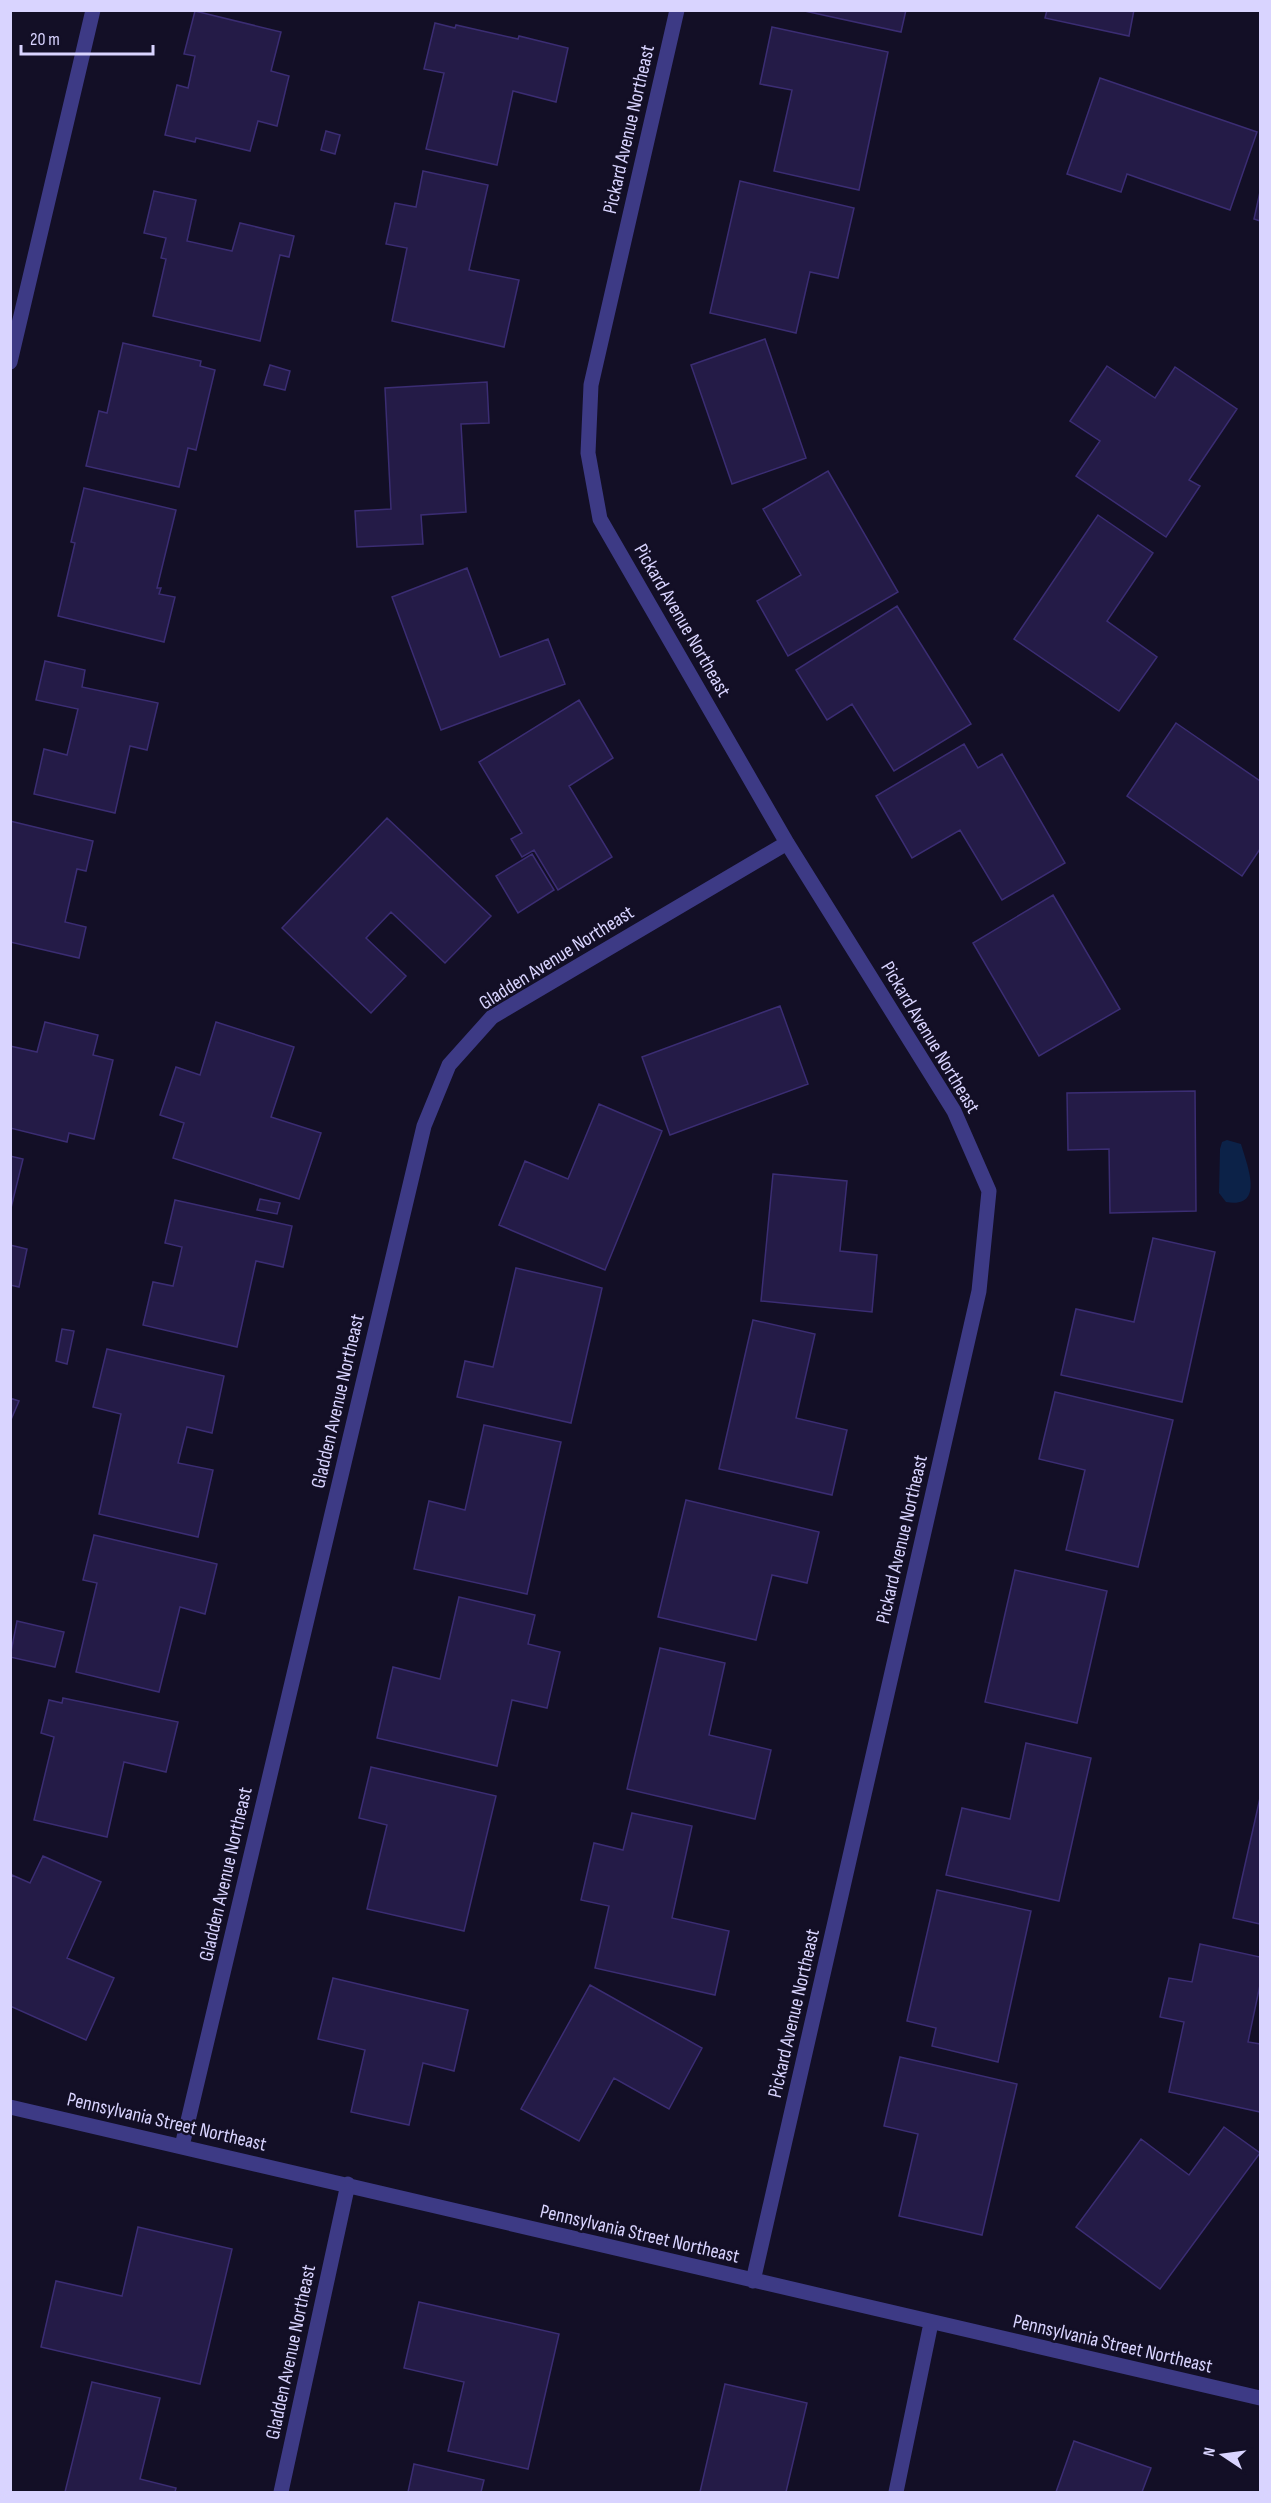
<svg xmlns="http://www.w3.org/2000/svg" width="1271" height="2503" font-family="'Sofia Sans Condensed',sans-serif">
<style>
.water{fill:#0c2248}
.building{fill:#241b47;stroke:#3b2d73;stroke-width:1.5}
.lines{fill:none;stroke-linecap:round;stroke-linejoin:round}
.minor{stroke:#3d3a85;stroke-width:15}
.labels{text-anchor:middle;stroke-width:5;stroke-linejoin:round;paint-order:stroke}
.street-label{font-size:20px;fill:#d9d4ff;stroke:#130f26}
</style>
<rect width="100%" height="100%" fill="#130f26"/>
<path class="water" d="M1227,1140L1241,1144C1247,1165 1266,1209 1226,1202L1219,1193L1220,1149L1222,1142Z"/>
<path class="building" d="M800,10H906L901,32Z
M1047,10H1134L1129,36L1045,18Z
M195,11L281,32L271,71L289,76L277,126L258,121L250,151L196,138L195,142L165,135L177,85L188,88L195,56L184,54Z
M435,23L455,28L456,25L518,39L519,36L568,48L556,102L513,91L497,165L426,149L444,73L424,69Z
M772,27L888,52L859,190L774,171L792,90L760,84Z
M1100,78L1257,132L1230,210L1127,174L1121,192L1067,174Z
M326,131L340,135L335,154L321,150Z
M423,171L488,185L469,270L519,280L504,347L392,321L407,248L386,244L395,203L416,207Z
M740,181L854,208L838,278L810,272L796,333L710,313Z
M154,191L196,200L187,241L232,251L240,223L294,236L289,257L280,255L260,341L153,316L166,259L161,258L166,238L144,233Z
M1260,192V221L1254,219Z
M765,339L806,458L732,484L691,365Z
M123,343L201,361L200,366L215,370L196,450L188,448L179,487L86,466L99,411L107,413Z
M270,365L290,371L285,390L264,385Z
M1107,366L1155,398L1175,367L1237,409L1189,480L1200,486L1166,537L1076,476L1100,441L1070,421Z
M487,382L489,423L461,424L466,512L421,515L423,544L357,547L355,511L391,509L385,388Z
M828,471L898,592L788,656L757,601L801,575L763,509Z
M84,488L176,510L157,588H161L159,594L175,597L164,642L58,616L75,543L71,542Z
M1098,515L1153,553L1107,621L1157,657L1119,711L1014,639Z
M467,568L500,657L548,639L565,684L441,730L392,597Z
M897,606L971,724L894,771L852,704L827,720L796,670Z
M45,661L85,670L82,687L158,703L147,750L130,746L115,813L34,794L44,749L67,755L78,709L36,700Z
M579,700L613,758L569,786L612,857L558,890L534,850L522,857L511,839L522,833L479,762Z
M1176,723L1260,781V849L1242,876L1127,796Z
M964,744L978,768L1002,754L1065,863L1002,900L960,830L912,858L876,796Z
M387,818L491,916L445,963L391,912L366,938L406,976L371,1013L282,928Z
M10,821L93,841L86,871L77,869L65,922L86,927L79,958L10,942Z
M532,854L554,890L518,913L496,876Z
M1053,895L1120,1009L1039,1056L973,943Z
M780,1006L808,1084L670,1135L642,1057Z
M45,1022L98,1035L93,1055L113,1060L94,1139L69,1133L67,1142L10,1128V1046L37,1052Z
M216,1022L294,1047L271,1117L321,1133L299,1199L173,1158L184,1123L160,1115L176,1067L200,1075Z
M1195,1091L1196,1211L1110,1213L1109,1149L1068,1150L1067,1093Z
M599,1104L662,1131L605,1270L499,1225L525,1161L568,1179Z
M10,1156L23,1159L10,1212Z
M773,1174L847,1181L840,1251L877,1255L872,1312L761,1301Z
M260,1199L280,1203L277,1214L257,1210Z
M175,1200L292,1226L283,1267L256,1261L237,1347L143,1325L153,1282L173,1286L182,1247L165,1243Z
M1153,1238L1215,1252L1182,1402L1061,1375L1076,1309L1134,1322Z
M10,1245L27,1249L19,1287L10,1285Z
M516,1268L602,1288L571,1423L457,1397L465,1361L493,1367Z
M753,1320L815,1334L796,1418L847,1430L832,1495L719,1469Z
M62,1329L74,1331L67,1364L56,1361Z
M107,1349L224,1376L212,1433L187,1427L178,1463L213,1470L198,1537L99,1514L121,1414L93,1407Z
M1055,1392L1173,1420L1138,1567L1066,1550L1085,1470L1039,1459Z
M10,1398L19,1401L10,1422Z
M484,1425L561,1442L527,1594L414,1569L429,1501L465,1510Z
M686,1500L819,1532L807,1583L772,1575L756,1640L658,1617Z
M94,1535L217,1564L205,1614L180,1607L159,1692L76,1672L97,1583L83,1580Z
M1015,1570L1107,1591L1077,1723L985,1702Z
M459,1597L535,1615L528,1644L560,1652L547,1708L512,1700L497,1766L377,1738L393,1667L440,1679Z
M17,1621L64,1632L55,1667L10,1657Z
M660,1648L725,1663L709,1735L771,1750L755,1819L627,1789Z
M63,1698L178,1722L166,1772L124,1762L107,1837L34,1820L54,1737L41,1733L49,1700L62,1703Z
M1026,1743L1091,1758L1059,1901L946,1875L962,1808L1010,1819Z
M371,1767L496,1796L464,1931L367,1909L387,1825L359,1818Z
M1260,1798V1924L1233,1918Z
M632,1813L692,1826L672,1918L729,1931L715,1995L595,1968L609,1906L581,1900L594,1843L623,1850Z
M43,1856L101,1882L67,1958L114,1978L86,2040L10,2006V1878L12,1875L30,1883Z
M937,1890L1031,1911L998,2062L932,2046L936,2028L907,2021Z
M1200,1944L1260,1957V1985L1248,2042L1260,2044V2112L1169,2092L1184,2022L1160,2017L1169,1978L1192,1982Z
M333,1978L468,2010L454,2071L423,2063L409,2125L351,2112L365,2050L318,2039Z
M590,1985L702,2048L669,2109L614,2078L579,2141L521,2109Z
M900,2057L1017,2084L982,2235L899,2216L918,2134L884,2126Z
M1224,2127L1260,2153L1160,2289L1076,2227L1141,2139L1189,2175Z
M138,2227L232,2249L200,2384L41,2347L56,2281L122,2296Z
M419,2302L559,2334L528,2469L448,2451L464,2382L404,2368Z
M92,2382L160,2398L140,2479L176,2488L175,2492H65Z
M725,2384L807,2403L786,2492H700Z
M1074,2441L1151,2468L1142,2492H1056Z
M414,2464L484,2480L481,2492H408Z"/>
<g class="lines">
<path class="minor" d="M677,10L591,385L588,453L600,519L787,843L954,1111L989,1191L979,1291L753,2281
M10,362L93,10
M10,2107L1260,2398
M182,2146L424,1126L449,1065L492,1017L787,843
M281,2492L348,2184
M896,2492L931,2323"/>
</g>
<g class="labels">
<g class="street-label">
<text transform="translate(628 129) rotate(-77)" y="7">Pickard Avenue Northeast</text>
<text transform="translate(683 620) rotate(60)" y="7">Pickard Avenue Northeast</text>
<text transform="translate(556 957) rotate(-32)" y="7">Gladden Avenue Northeast</text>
<text transform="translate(931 1037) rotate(59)" y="7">Pickard Avenue Northeast</text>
<text transform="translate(337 1401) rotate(-77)" y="7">Gladden Avenue Northeast</text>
<text transform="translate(901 1539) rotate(-77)" y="7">Pickard Avenue Northeast</text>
<text transform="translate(225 1874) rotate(-77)" y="7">Gladden Avenue Northeast</text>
<text transform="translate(793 2013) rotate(-77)" y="7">Pickard Avenue Northeast</text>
<text transform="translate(167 2121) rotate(13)" y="7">Pennsylvania Street Northeast</text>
<text transform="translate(640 2233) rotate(13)" y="7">Pennsylvania Street Northeast</text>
<text transform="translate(1113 2343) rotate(13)" y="7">Pennsylvania Street Northeast</text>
<text transform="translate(290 2352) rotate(-78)" y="7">Gladden Avenue Northeast</text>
</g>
</g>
<rect width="1271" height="2503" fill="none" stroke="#d9d4ff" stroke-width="24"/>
<g transform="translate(1223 2455) rotate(283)" stroke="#130f26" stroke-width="4.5" paint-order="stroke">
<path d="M0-4.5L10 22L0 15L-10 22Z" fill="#d9d4ff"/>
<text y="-9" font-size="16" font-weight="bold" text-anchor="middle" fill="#d9d4ff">N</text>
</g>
<path d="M21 45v9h132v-9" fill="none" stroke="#d9d4ff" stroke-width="3"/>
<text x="30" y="45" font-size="18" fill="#d9d4ff" stroke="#130f26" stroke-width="4.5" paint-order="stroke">20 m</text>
</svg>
